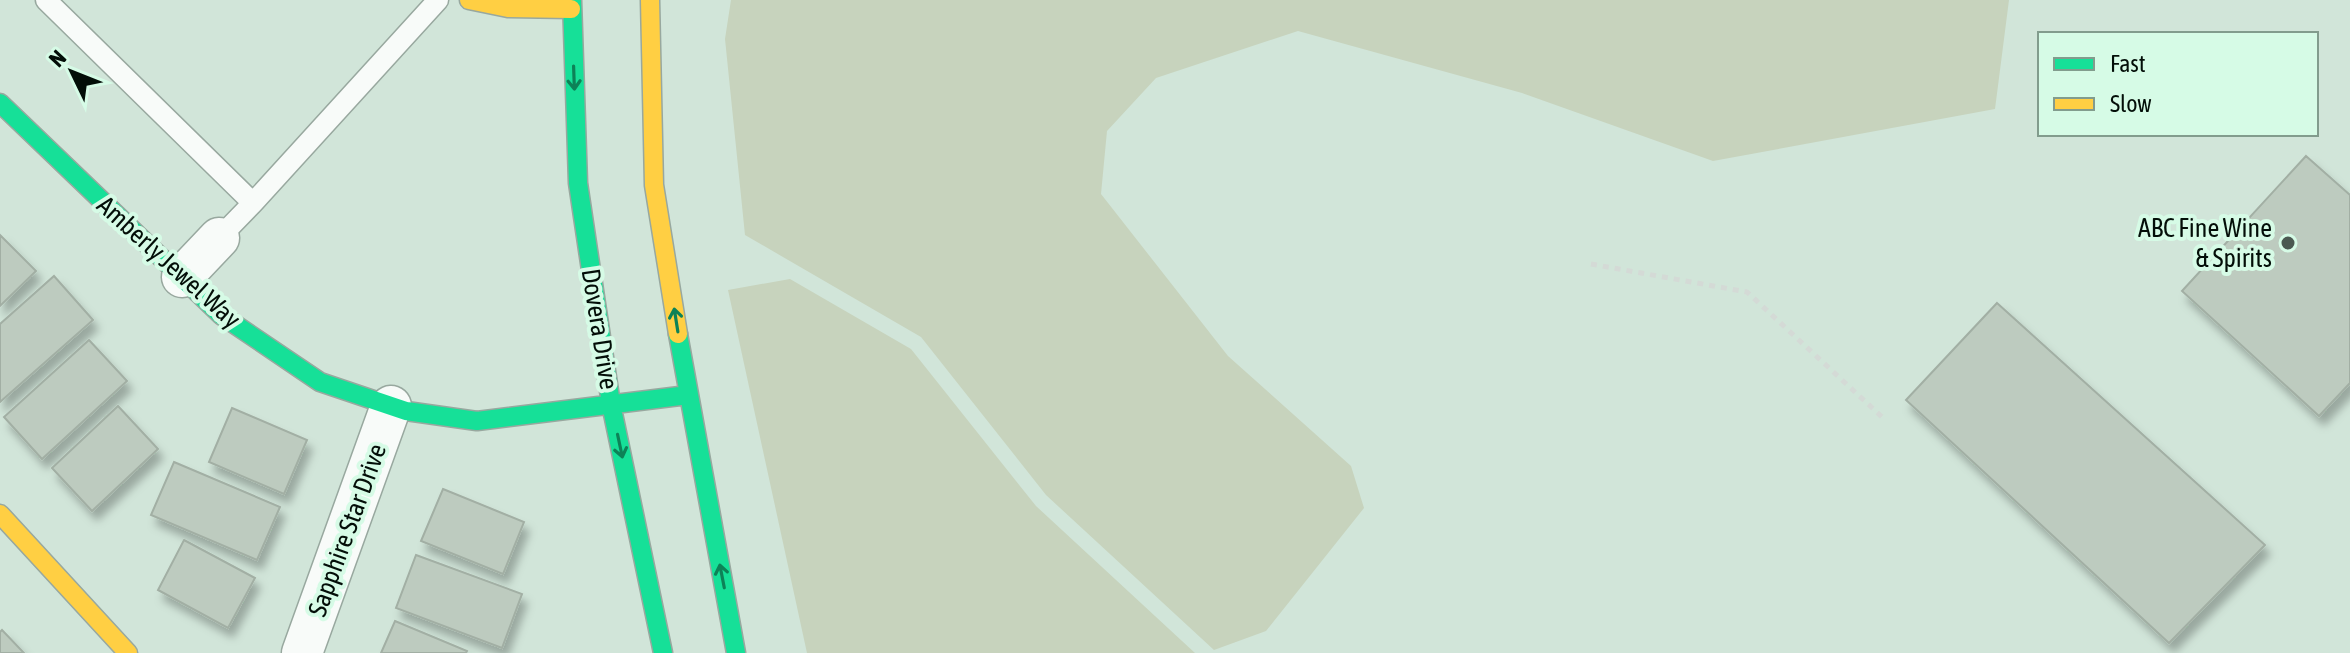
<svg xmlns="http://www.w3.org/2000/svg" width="2350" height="653" font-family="'Asap Condensed',sans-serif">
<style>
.green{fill:#c7d3bd}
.building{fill:#bdcbbf;stroke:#a2afa4;stroke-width:2;filter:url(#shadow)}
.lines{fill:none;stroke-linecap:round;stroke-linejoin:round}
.lane-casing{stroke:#98a89f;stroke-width:23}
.street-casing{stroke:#98a89f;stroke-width:43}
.fast-casing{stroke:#98a89f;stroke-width:21}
.slow-casing{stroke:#98a89f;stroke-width:21}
.path{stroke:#d4dad6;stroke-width:5;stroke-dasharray:6 6;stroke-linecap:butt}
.lane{stroke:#f8fbf9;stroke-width:20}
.street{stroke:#f8fbf9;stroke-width:40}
.fast{stroke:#16e098;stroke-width:18}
.slow{stroke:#ffcf43;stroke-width:18}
.oneway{stroke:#0d8257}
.poi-dot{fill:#4b5951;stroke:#d6fbe6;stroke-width:3}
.labels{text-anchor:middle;stroke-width:8;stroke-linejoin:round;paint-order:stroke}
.poi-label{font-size:26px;fill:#030e08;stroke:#d6fbe6;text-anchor:end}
.street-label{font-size:26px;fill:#030e08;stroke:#d6fbe6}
</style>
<defs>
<filter id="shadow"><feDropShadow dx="5" dy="9" stdDeviation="4" flood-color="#0004"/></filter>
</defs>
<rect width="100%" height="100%" fill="#d1e5d9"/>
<path class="green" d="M731,0H2009L1995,109L1713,161L1522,93L1298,31L1156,78L1107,131L1101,194L1228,356L1351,466L1364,508L1266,631L1214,650L1046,495L921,337L745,235L725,39Z
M790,279L911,349L1036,506L1195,653H807L728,290Z"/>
<path class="building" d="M2306,156L2350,195V383L2319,416L2182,291Z
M0,235L36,271L0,306Z
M54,276L93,320L0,402V324Z
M1997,303L2265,545L2169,643L1906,400Z
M89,340L127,381L42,459L4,417Z
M118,406L158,449L92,511L52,468Z
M232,408L307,440L284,494L209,462Z
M174,462L280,507L257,560L151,515Z
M443,489L524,522L503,574L421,541Z
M184,540L255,578L228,628L158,590Z
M416,555L522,594L502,648L396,608Z
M395,621L467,651L466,653H381Z
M2,630L24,653H0V632Z"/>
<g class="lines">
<defs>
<path id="lane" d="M46,0L253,203L219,238
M253,203L438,0"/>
<path id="street" d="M182,277L219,238
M302,653L391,406"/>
<path id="fast" d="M572,0L578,183L611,404L663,653
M0,103L221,315L320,382L406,411L477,421L688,395
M678,334L736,653"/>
<path id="slow" d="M469,0L508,8L571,9
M650,0L654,185L678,334
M0,514L128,653"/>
</defs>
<use href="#lane" class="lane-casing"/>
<use href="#street" class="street-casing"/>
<use href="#fast" class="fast-casing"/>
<use href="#slow" class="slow-casing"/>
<path class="path" d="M1591,264L1747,292L1882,417"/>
<use href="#lane" class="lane"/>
<use href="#street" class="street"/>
<use href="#fast" class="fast"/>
<use href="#slow" class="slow"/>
</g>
<defs><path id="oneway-shaft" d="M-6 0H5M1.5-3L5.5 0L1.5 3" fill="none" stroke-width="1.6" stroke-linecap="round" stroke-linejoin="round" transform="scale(2)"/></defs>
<g class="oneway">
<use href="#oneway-shaft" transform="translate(574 78) rotate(88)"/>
<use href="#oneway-shaft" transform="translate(676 320) rotate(-99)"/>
<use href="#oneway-shaft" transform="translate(620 446) rotate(78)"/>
<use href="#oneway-shaft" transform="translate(722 576) rotate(-101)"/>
</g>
<circle class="poi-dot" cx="2288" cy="243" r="8"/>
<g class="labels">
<g class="poi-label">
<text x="2272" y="237">ABC Fine Wine<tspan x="2272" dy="30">&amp; Spirits</tspan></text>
</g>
<g class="street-label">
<text transform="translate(169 262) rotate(42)" y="9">Amberly Jewel Way</text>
<text transform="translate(600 329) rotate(81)" y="9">Dovera Drive</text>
<text transform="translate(347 530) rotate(-70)" y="9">Sapphire Star Drive</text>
</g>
</g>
<rect x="2038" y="32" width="280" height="104" fill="#d6fbe6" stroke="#829c8d" stroke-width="2"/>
<rect x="2054" y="58" width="40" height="12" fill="#16e098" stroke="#829c8d" stroke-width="2"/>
<text x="2110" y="72" font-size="24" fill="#030e08">Fast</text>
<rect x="2054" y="98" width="40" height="12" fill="#ffcf43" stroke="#829c8d" stroke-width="2"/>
<text x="2110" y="112" font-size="24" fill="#030e08">Slow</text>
<g transform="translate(72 72) rotate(313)" stroke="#d6fbe6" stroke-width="6" paint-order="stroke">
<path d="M0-6L14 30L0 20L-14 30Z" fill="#030e08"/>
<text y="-12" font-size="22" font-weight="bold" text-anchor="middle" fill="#030e08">N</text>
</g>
</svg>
